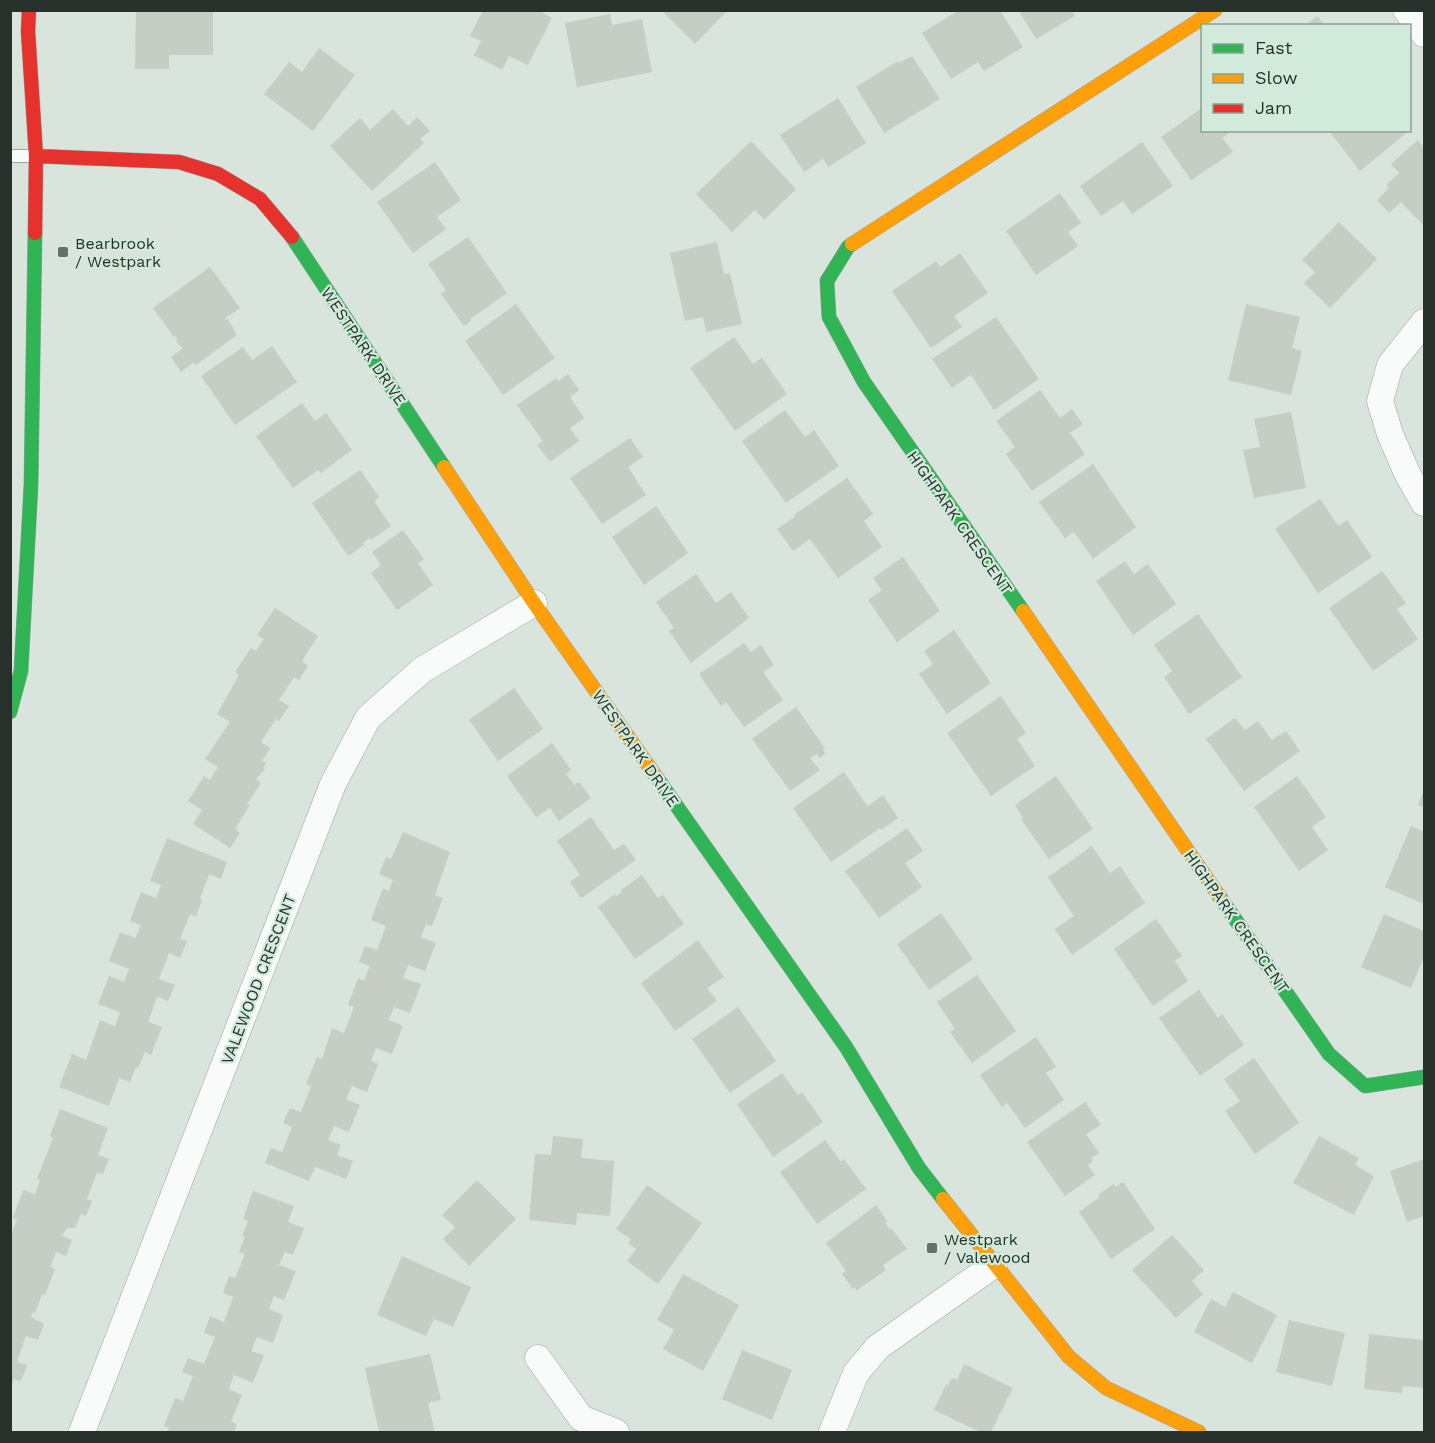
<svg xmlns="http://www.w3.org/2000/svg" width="1435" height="1443" font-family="'Work Sans',sans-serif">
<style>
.building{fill:#c6cdc5}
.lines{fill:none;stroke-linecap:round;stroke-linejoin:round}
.lane-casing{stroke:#9ca59f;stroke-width:14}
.street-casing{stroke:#9ca59f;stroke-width:27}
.fast-casing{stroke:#9ca59f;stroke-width:15}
.slow-casing{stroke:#9ca59f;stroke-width:15}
.jam-casing{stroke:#9ca59f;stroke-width:15}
.lane{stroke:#f9fbfa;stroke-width:12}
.street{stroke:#f9fbfa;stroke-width:26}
.fast{stroke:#30b455;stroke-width:14}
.slow{stroke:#ff9f0a;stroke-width:14}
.jam{stroke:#e5322d;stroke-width:14}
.poi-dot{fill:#667069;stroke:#d2eadb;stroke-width:2}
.labels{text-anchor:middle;stroke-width:4.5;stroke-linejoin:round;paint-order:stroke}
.poi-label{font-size:16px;fill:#28312b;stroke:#d2eadb;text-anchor:start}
.street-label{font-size:16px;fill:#28312b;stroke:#d2eadb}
</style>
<rect width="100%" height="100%" fill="#d8e4dc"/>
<path class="building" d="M136,10H213V55H169V69H135Z
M483,10H538L552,18L528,65L509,56L502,70L474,55L481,41L470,36Z
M661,10H728L695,44Z
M959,10H1000L1023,47L984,71L978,62L951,79L922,33Z
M1018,10H1071L1075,16L1036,39Z
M610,14L612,25L642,19L652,72L577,87L565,23Z
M1317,16L1325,26H1305Z
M319,48L355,75L313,131L264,94L289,62L302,72Z
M912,56L940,99L884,133L856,87L898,61L899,63Z
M838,98L866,143L828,167L823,159L804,172L780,135Z
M1202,108V130H1233L1222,138L1233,152L1191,180L1161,137Z
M393,109L408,126L417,117L430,131L420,139L424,143L372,191L330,146L360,118L370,130Z
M1328,130H1410L1360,171Z
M1418,140L1424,148V226L1401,202L1389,213L1377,200L1389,188L1386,185L1399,173L1391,164Z
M751,141L796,189L764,220L755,210L732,232L696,194Z
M1142,142L1173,186L1132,214L1123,201L1101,216L1080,186Z
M435,162L461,200L437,217L446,229L413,253L377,202Z
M1060,193L1081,223L1068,232L1078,246L1036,275L1006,231Z
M1339,222L1377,259L1330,308L1304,283L1315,272L1302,260Z
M468,237L507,293L470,319L471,321L464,326L441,294L446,290L428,264Z
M717,242L724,274L730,273L742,324L706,332L703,317L685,321L670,253Z
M960,253L988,293L954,316L962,327L931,348L892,291L936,261L940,267Z
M210,267L240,308L225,318L226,320L228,319L237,335L196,365L194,362L181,372L171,357L183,348L180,346L176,341L177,338L175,335L174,337L153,308Z
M516,304L555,358L503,395L465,341Z
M1246,304L1300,317L1292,348L1302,351L1291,395L1228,380Z
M996,317L1039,379L994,410L971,375L952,388L932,359Z
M734,337L753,364L762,358L787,394L735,431L690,368Z
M272,346L297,382L235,425L201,376L243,347L252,360Z
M568,374L579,390L570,397L584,418L570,428L579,441L550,462L537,445L543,441L517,405L556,378L558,381Z
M1040,390L1060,418L1072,409L1083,424L1070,433L1085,454L1032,491L1006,454L1015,447L996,421Z
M302,403L315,421L326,413L352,450L321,473L318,470L293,488L256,436Z
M785,410L805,437L814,430L839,466L786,503L742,441Z
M1291,412L1306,488L1254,498L1243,450L1260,447L1254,419Z
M630,438L643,457L628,467L646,495L602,524L570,478Z
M1093,464L1136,527L1093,559L1074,532L1065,538L1039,502Z
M360,470L379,497L374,501L391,526L371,540L369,538L363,543L364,545L348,556L312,503Z
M847,478L873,514L864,521L882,547L838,578L810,539L793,551L777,529L795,517L794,515Z
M1320,499L1338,526L1347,520L1372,557L1318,593L1275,529Z
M656,506L688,553L644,585L612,537Z
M403,530L424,559L418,563L433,585L397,610L371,573L381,565L372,552Z
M903,557L940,611L897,642L868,600L882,590L873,578Z
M1125,561L1134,574L1148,564L1176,604L1133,635L1096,581Z
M1382,571L1406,603L1397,609L1418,639L1373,671L1329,608Z
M696,574L716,603L731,592L749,618L691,663L669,631L674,628L656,602Z
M275,608L318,636L302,661L308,666L299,680L294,677L279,700L289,706L279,721L276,719L261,742L270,748L262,761L266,763L263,768L265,769L256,779L261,783L247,804L250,805L235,829L240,833L230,848L193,824L202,810L188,801L204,776L210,780L218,767L205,759L230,722L217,714L239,675L235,672L251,648L256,651L264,639L257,635Z
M1198,614L1242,677L1189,714L1164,677L1172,671L1154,645Z
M954,630L991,683L947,714L919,674L933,664L924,651Z
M744,643L751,652L761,645L774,665L763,672L783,700L744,727L726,702L721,706L699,674Z
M514,688L543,729L498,761L469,720Z
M1001,696L1026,733L1017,739L1035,766L991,796L947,733Z
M796,707L825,748L823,750L825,754L819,758L817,754L810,758L820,770L790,791L752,739Z
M1235,718L1245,730L1258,721L1272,740L1286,731L1300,751L1244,791L1206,739Z
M552,743L571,770L566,774L575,785L579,782L591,798L559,821L550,808L536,817L507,776Z
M844,772L865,803L868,806L883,795L898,818L881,830L880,828L831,862L793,808Z
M1056,776L1093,829L1049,859L1021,819L1023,818L1015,805Z
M1297,776L1326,817L1312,827L1328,850L1299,871L1254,807Z
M1424,789V808L1418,805Z
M591,817L614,850L624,844L636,860L581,898L570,882L580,875L557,841Z
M1411,826L1424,832V904L1385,887Z
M907,828L923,851L905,863L922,887L879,918L845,871Z
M403,832L450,852L435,895L443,898L432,926L426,924L421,937L436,943L425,971L408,965L403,978L421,984L410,1013L394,1007L389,1020L403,1026L392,1054L376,1048L371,1061L378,1064L367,1092L352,1086L346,1099L360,1105L349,1132L334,1126L328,1140L341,1145L337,1155L353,1161L346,1179L315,1167L309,1181L265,1163L271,1148L282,1152L292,1127L283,1123L290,1108L301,1112L311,1086L306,1084L317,1057L322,1059L332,1028L344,1033L354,1007L348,1005L358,978L364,981L370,966L359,962L365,946L377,950L386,926L371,920L383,888L389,891L393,880L379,874L386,857L391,859Z
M167,838L227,862L221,879L209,874L200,899L202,900L196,917L190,914L180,939L187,941L180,958L169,953L159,979L175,985L168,1001L157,997L148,1022L162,1027L151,1055L145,1052L138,1068L136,1067L130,1082L119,1078L109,1106L59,1087L72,1054L86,1060L100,1020L115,1026L120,1012L98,1004L109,976L124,982L129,969L109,961L120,932L135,938L141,925L130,921L141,892L156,898L161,885L150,881Z
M1092,846L1110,873L1120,866L1145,903L1072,955L1055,929L1074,916L1048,877Z
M642,875L658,898L663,895L684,924L635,959L598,907L615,894L616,896L622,892L621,890Z
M941,913L973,959L929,990L897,944Z
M1384,914L1424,931V956L1411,988L1361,967Z
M1156,919L1182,956L1175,961L1188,981L1153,1006L1114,949Z
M698,940L724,977L707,988L717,1001L675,1031L641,983Z
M977,975L1016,1031L972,1063L950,1032L955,1029L937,1002Z
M1199,990L1218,1018L1222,1014L1244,1045L1200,1076L1159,1018Z
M738,1007L776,1061L730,1093L692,1039Z
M1036,1037L1056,1067L1046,1073L1064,1100L1025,1128L1007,1103L1002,1107L980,1075Z
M1254,1058L1299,1123L1255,1154L1225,1111L1240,1101L1224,1079Z
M782,1073L798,1095L802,1092L823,1122L773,1157L737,1104Z
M1085,1102L1101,1125L1086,1134L1099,1153L1091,1158L1093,1161L1088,1165L1095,1175L1065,1196L1027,1142Z
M60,1109L108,1128L98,1155L109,1159L103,1174L97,1173L95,1178L87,1199L92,1201L86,1216L81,1214L75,1228H67L62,1236L72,1240L66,1256L56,1252L50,1267L55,1269L45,1295L42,1294L35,1313L33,1312L31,1317L44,1324L38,1340L26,1336L17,1362L27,1365L21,1381L14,1379L11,1386L10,1232H12L17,1219L13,1218L23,1190L35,1194L40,1180L37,1179L53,1138L50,1136Z
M553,1136L583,1139L581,1158L614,1161L610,1216L577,1213L576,1225L529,1220L535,1154L551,1155Z
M1319,1136L1359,1158L1355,1165L1374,1176L1354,1215L1293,1183Z
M825,1140L841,1162L844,1159L866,1189L817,1224L780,1172Z
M1424,1159V1216L1407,1222L1390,1171Z
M477,1180L516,1219L469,1266L443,1239L455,1227L442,1215Z
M1123,1182L1155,1229L1111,1259L1079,1212L1100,1197L1098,1195L1114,1184L1116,1187Z
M647,1185L702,1223L658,1284L627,1261L636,1249L628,1243L631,1239L616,1229Z
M253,1191L294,1206L288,1222L304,1228L293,1255L285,1252L279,1265L296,1271L284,1300L274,1296L269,1309L283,1315L273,1343L257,1337L251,1351L264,1355L253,1383L234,1375L229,1389L242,1395L231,1422L237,1424L234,1432H167L169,1428L164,1426L175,1398L183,1401L193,1376L182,1372L188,1358L204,1364L215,1337L204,1333L210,1316L224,1322L233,1297L223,1293L229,1276L235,1278L245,1254L239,1252L245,1237L242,1236L248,1221L243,1219Z
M876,1205L887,1221L885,1223L890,1229L891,1228L907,1249L883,1265L886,1270L857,1290L855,1287L853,1289L842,1274L846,1271L826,1243Z
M1172,1235L1204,1270L1192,1281L1203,1294L1176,1318L1132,1270Z
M402,1256L471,1287L453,1327L434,1319L426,1336L377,1315Z
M683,1274L739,1305L703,1371L663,1349L674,1330L657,1320Z
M1233,1292L1277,1315L1252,1363L1194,1332L1211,1299L1225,1307Z
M1289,1320L1345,1333L1332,1386L1276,1372Z
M1369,1334L1424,1340V1388L1403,1386L1402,1393L1364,1389Z
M742,1350L792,1370L772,1420L722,1399Z
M430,1354L441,1400L428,1403L435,1432H379L365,1368Z
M964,1364L1013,1388L991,1432H980L934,1410L946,1384L948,1385L952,1378L957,1380Z"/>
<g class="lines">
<defs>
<path id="lane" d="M10,156H35"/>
<path id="street" d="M1406,10L1424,34
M1424,322L1390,365L1380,401L1390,434L1407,473L1424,503
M538,1358L581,1418L616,1432
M82,1432L333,784L368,718L422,670L534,603
M832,1432L856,1373L878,1347L994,1265"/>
<path id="fast" d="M292,237L444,467
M852,244L848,247L827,281L829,317L864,382L1023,611
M10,712L21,671L31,485L35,233
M657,778L846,1047L919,1168L943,1199
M1219,896L1329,1054L1365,1086L1424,1077"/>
<path id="slow" d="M852,244L1215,10
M444,467L534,603L657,778
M1023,611L1219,896
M943,1199L1069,1357L1106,1388L1199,1432"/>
<path id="jam" d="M29,10L28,31L36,156L35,233
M36,156L179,162L218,174L260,199L292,237"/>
</defs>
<use href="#lane" class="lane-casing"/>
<use href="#street" class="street-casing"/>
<use href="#fast" class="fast-casing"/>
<use href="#slow" class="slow-casing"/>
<use href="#jam" class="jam-casing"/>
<use href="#lane" class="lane"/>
<use href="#street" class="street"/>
<use href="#fast" class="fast"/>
<use href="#slow" class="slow"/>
<use href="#jam" class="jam"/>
</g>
<g class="poi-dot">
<rect x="57" y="246" width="12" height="12" rx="3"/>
<rect x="926" y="1242" width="12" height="12" rx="3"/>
</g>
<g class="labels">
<g class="poi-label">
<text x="75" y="249">Bearbrook<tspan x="75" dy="18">/ Westpark</tspan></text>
<text x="944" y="1245">Westpark<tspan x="944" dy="18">/ Valewood</tspan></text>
</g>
<g class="street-label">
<text transform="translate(364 346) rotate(56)" y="6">WESTPARK DRIVE</text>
<text transform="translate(960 522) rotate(55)" y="6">HIGHPARK CRESCENT</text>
<text transform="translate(636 748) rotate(55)" y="6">WESTPARK DRIVE</text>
<text transform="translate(1237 921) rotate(55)" y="6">HIGHPARK CRESCENT</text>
<text transform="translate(258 979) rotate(-69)" y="6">VALEWOOD CRESCENT</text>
</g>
</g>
<rect width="1435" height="1443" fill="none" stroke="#28312b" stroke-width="24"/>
<rect x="1201" y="24" width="210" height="108" fill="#d2eadb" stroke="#8ea095" stroke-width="1.5"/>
<rect x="1213" y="44" width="30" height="9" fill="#30b455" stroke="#8ea095" stroke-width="1.5"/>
<text x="1255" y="54" font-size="18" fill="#28312b">Fast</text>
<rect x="1213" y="74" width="30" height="9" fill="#ff9f0a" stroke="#8ea095" stroke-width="1.5"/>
<text x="1255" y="84" font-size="18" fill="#28312b">Slow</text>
<rect x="1213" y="104" width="30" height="9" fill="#e5322d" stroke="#8ea095" stroke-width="1.5"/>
<text x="1255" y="114" font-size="18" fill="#28312b">Jam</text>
</svg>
